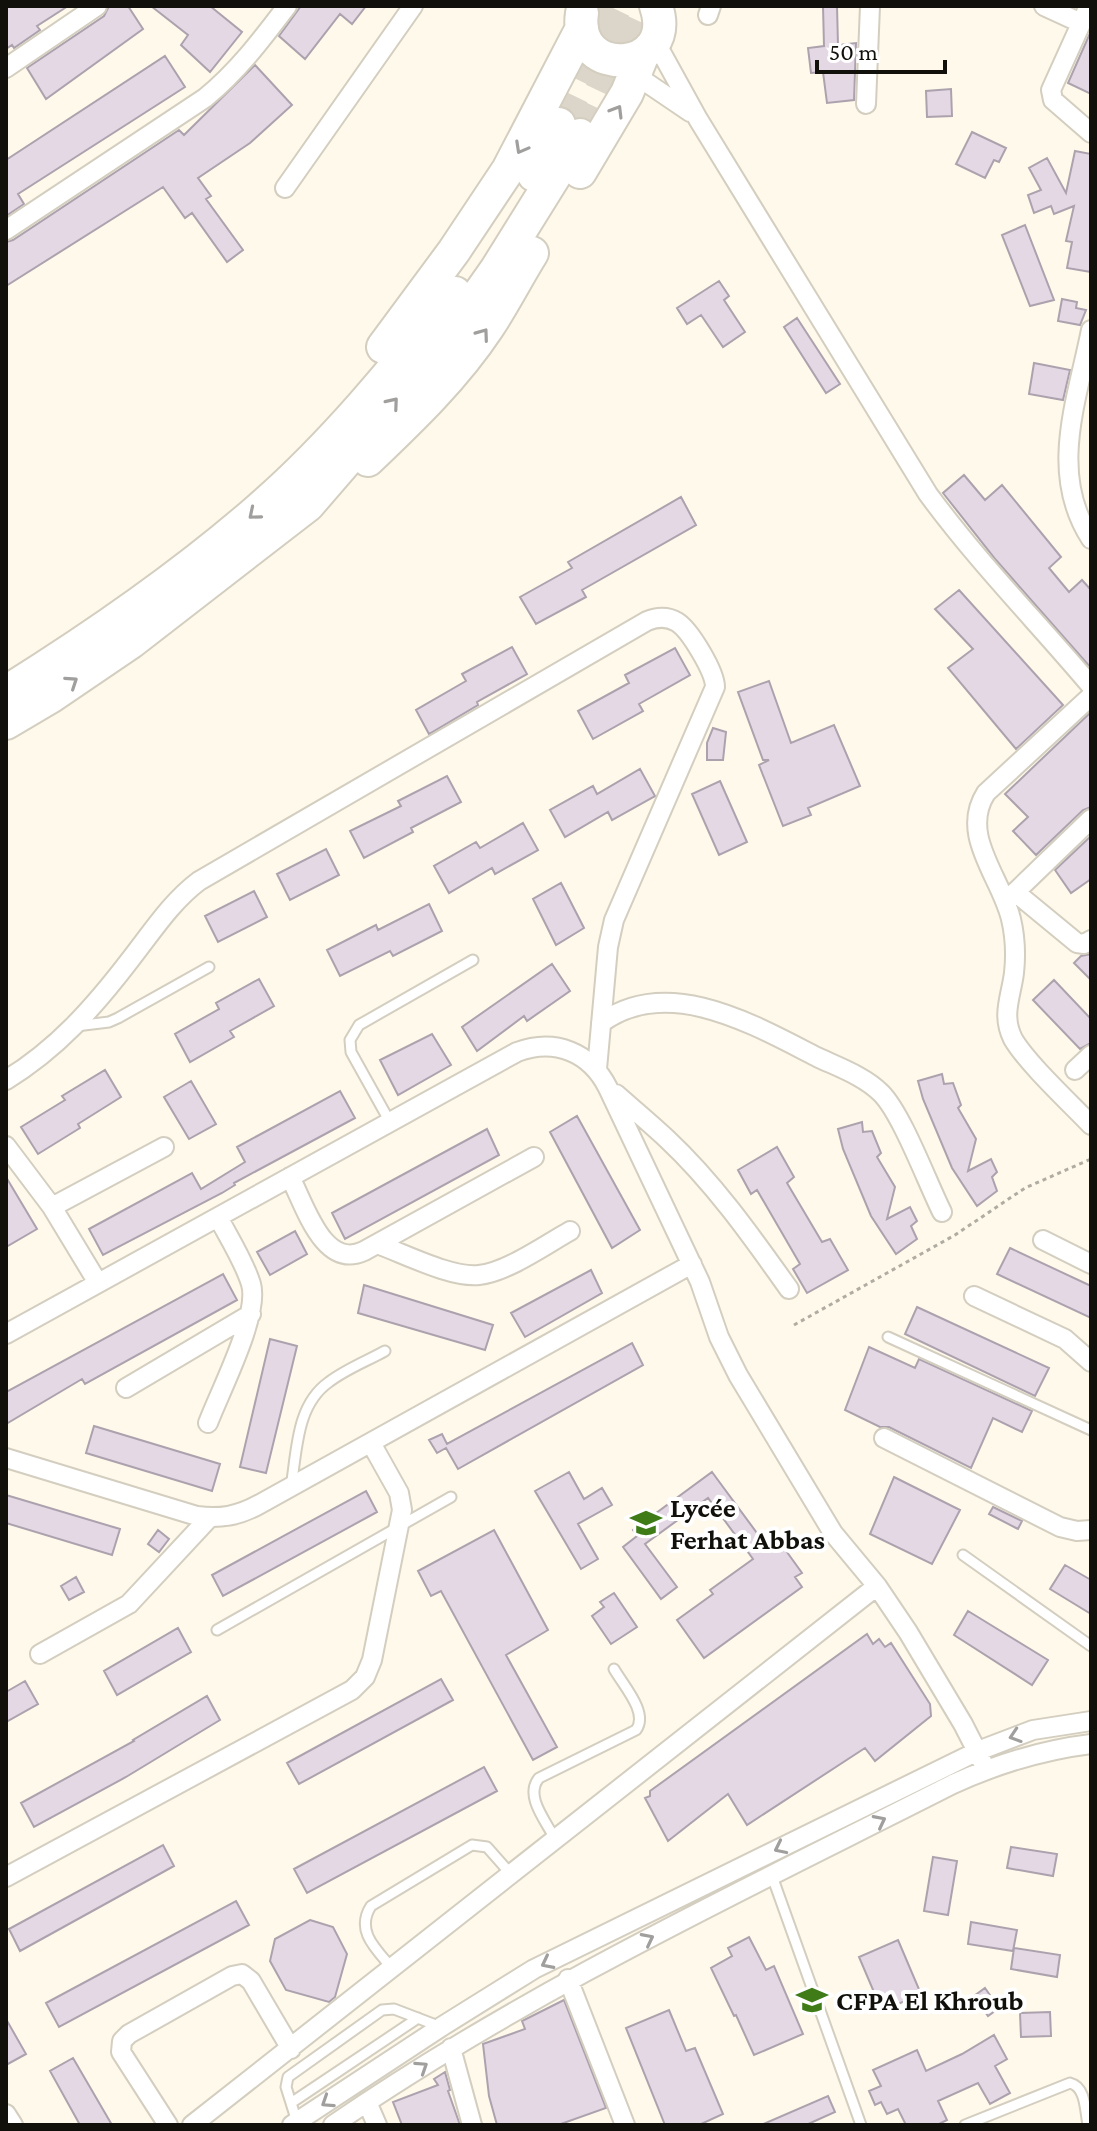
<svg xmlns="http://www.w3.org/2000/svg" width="1097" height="2131" font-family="'Crimson Pro',serif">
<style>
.building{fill:#e4d8e5;stroke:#aca2ae;stroke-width:2}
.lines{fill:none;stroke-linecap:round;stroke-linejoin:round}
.highway-tunnel{stroke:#dbd6c9;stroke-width:32;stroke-dasharray:32 16;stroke-linecap:butt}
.lane-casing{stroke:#d3cebf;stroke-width:13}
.street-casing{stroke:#d3cebf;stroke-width:22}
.highway-casing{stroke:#d3cebf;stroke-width:36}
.path{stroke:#b0aca1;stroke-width:3;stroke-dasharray:4 4;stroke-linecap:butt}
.lane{stroke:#fff;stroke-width:9}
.street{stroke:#fff;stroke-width:18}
.highway{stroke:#fff;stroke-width:32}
.oneway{stroke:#a09f9d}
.labels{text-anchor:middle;stroke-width:8;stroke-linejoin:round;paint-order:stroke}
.poi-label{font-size:28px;font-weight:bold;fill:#12100b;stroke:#fff;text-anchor:start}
</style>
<rect width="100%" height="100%" fill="#fef9ea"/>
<path class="building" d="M6,6H68L37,26L40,30L14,48L12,45L6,49Z
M109,6H128L143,29L46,99L27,68L104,16Z
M151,6H210L242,32L210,72L181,45L188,35Z
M301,6H366L352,24L340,14L305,59L279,36Z
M823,6H837L838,45L856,43L854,100L827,103L823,72L811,73L808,48L824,46Z
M1091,31V94L1068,83Z
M165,56L185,87L18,194L24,204L6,216V160Z
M255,65L292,105L250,143L198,178L211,196L206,199L243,250L227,262L192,213L185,218L163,187L6,286V242L13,240L179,130L184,135Z
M951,89L952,116L927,117L926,91Z
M972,132L1006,148L999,162L994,160L985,178L956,164Z
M1075,151L1091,154V272L1067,268L1072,242L1066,241L1074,206L1054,214L1051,206L1034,213L1028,195L1041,190L1029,168L1047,158L1066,193Z
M1025,225L1054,300L1030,306L1002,235Z
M719,281L729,296L724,300L745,332L723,347L701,315L687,324L677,308Z
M1062,299L1077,302L1076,308L1086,310L1080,325L1058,321Z
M797,318L840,384L826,393L784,327Z
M1034,363L1070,370L1063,400L1029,394Z
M964,475L985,500L1002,485L1061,557L1049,568L1069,592L1082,580L1091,590V668L996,560L943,493Z
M681,497L696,525L582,590L586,597L536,624L520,597L572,568L568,562Z
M959,590L1063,705L1016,749L948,668L973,649L935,609Z
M512,647L527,674L477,702L478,705L429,734L416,710L466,681L462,674Z
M675,648L690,675L639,704L643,711L593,739L578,711L629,683L625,675Z
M769,681L791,743L834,725L860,786L808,808L811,815L783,826L759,765L769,760H763L738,692Z
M1091,712V807L1083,810L1036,855L1013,831L1028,817L1005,794Z
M713,728L726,732L723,760H707V743Z
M640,769L655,796L612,820L608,812L565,837L550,810L593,786L597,794Z
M447,776L461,802L411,828L413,832L364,858L350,831L401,806L398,801Z
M720,781L747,842L719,855L692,794Z
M523,823L538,850L495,874L492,868L449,893L434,866L476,842L480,848Z
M1091,836V879L1071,893L1055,870Z
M326,849L339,875L290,900L277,874Z
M561,883L584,928L556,945L533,899Z
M254,891L267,917L218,942L205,916Z
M429,904L442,931L393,956L390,951L340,976L327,950L376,925L378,930Z
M1091,954V980L1074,963L1081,956Z
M552,964L570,991L527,1021L524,1016L477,1051L462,1027Z
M259,979L274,1006L230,1031L234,1037L190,1062L175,1034L219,1009L216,1003Z
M1054,980L1091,1019V1043L1080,1049L1033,1000Z
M432,1034L451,1065L398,1095L380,1060Z
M105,1070L121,1097L78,1124L80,1128L38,1154L21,1127L65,1100L62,1096Z
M942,1074L944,1084L953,1083L961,1105L958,1108L976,1139L968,1171L991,1159L997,1172L992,1177L997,1191L977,1206L952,1168L923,1099L918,1081Z
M191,1081L216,1124L189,1139L164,1097Z
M340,1091L355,1118L234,1183L235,1185L222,1193L103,1255L89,1229L192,1173L201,1189L245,1162L237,1147Z
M577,1116L640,1230L612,1248L550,1132Z
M862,1122L863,1132L872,1131L881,1153L877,1157L895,1187L887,1219L910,1207L917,1221L911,1226L917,1239L896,1254L871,1216L843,1149L838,1129Z
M487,1129L499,1155L345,1239L332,1213Z
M777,1147L794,1177L787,1183L822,1242L830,1239L848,1270L807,1293L793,1269L800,1264L757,1190L751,1194L738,1170Z
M6,1177L37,1229L6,1247Z
M295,1231L307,1254L270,1275L257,1252Z
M1010,1248L1091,1286V1318L997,1274Z
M591,1270L602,1293L525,1337L511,1313Z
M223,1274L237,1300L85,1384L82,1379L6,1424V1392Z
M364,1285L493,1325L485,1350L358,1313Z
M917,1307L1049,1368L1035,1396L905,1334Z
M270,1339L297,1346L266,1473L240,1467Z
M632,1343L643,1365L458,1469L446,1448L437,1453L429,1440L442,1434L447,1444Z
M869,1347L915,1368L919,1359L1032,1411L1022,1432L993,1418L971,1468L889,1427H880L845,1410Z
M94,1426L220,1464L212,1491L86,1453Z
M569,1472L584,1499L602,1488L612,1505L578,1524L598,1559L581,1569L535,1491Z
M712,1472L768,1548L779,1541L802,1573L795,1577L802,1587L704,1658L677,1620L713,1594L710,1590L753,1559L708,1498L645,1544L677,1587L661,1599L623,1547L637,1536L633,1530Z
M894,1477L960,1510L932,1564L870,1534Z
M366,1491L377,1512L223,1596L212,1575Z
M6,1495L120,1529L112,1555L6,1523Z
M993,1507L1022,1521L1018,1529L989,1514Z
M158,1530L169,1539L159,1552L148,1544Z
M494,1530L548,1630L506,1655L557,1747L533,1760L441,1591L431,1596L418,1571Z
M1065,1565L1091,1580V1614L1050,1589Z
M76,1577L84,1592L69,1600L61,1586Z
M614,1593L637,1627L611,1644L592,1616L604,1607L600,1602Z
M968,1611L1048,1660L1032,1685L954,1635Z
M178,1628L191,1652L117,1695L104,1671Z
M867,1634L873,1644L879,1639L885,1647L891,1643L930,1704L931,1716L875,1761L865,1748L747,1825L728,1794L668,1841L645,1798L650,1796V1791Z
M441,1679L453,1700L299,1784L287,1763Z
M25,1681L38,1704L6,1722V1692Z
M207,1696L220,1720L126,1777L34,1827L21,1803L134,1741L133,1740Z
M484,1767L497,1791L307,1893L294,1869Z
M163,1845L174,1866L20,1951L9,1929Z
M1011,1847L1057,1854L1053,1876L1007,1868Z
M933,1857L957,1861L948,1915L924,1911Z
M236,1901L249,1925L59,2027L46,2003Z
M310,1920L333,1927L347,1954L335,1997L329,2002L286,1990L270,1961L275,1939Z
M971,1922L1017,1930L1013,1951L968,1944Z
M749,1937L766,1970L774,1966L803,2034L754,2055L736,2015L734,2016L711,1968L732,1956L728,1948Z
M898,1940L921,1994L882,2011L859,1957Z
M1014,1948L1060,1955L1057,1977L1011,1969Z
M985,1988L999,2008L988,2016L974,1996Z
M564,2000L606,2108L558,2125H497L489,2096L483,2044L525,2029L522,2021Z
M669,2010L686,2051L695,2048L723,2114L699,2125H665L626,2028Z
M1050,2012L1051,2036L1021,2037L1020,2013Z
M6,2019L26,2054L6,2065Z
M994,2035L1007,2059L995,2066L1010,2093L990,2104L978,2083L938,2101L947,2120L937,2125H906L898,2109L887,2114L881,2102L875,2105L869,2091L881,2086L873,2070L917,2050L926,2071L962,2054Z
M73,2058L112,2125H80L50,2071Z
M445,2072L450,2090L448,2091L460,2125H402L393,2102L438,2085L434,2079Z
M828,2096L835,2112L806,2125H761Z"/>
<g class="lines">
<path class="highway-tunnel" d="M559,124L616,6
M580,135L641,6"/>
<defs>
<path id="lane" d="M76,1026L109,1022L118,1018L209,967
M390,1122L351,1052L350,1040L359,1025L473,960
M888,1337L1091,1430
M291,1487C297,1451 296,1405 329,1382C346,1369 367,1361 385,1351
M963,1555L1091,1646
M217,1630L451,1497
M555,1839C546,1821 524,1796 539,1778L636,1730C649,1713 623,1685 614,1669
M772,1876L861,2125
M392,1968C376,1949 355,1931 371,1906L472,1845L487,1847L510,1873
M291,2103L418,2018
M297,2122L286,2087L288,2077L382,2010L394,2009L441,2027
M965,2125L1070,2083C1086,2087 1085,2110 1088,2125"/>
<path id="street" d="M1044,6L1081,23
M1089,6L1051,90L1053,100L1091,133
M708,15L711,6
M655,41L698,119L928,494C978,562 1037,622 1091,686
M6,68L97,6
M628,70L690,112
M866,104L870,6
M285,188L413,6
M6,230L205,98C238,71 262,39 287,6
M1091,330C1077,401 1048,473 1091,539
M1091,696L986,793C959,835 1001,877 1011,919C1015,936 1016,955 1014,973C1011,997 1001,1015 1013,1039C1027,1063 1070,1103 1091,1125
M1015,892L1077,943L1084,944L1091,940
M1006,901L1091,819
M601,1023C668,974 754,1025 817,1057C838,1067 864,1076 881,1093C902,1114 927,1182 942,1212
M1075,1070L1091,1055
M6,1080C57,1049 94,1007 130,960C152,932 171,902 199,881L647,621C657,617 667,616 677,622C690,630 715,672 715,687L614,920L608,947L597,1069
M616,1094C633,1109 651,1124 667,1139C714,1183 752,1237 789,1289
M6,1146L52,1207L98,1283
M290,1177C305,1205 323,1270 364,1251L534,1157
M52,1207L164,1147
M1043,1240L1091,1264
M377,1244C405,1254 451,1278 479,1275C507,1272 545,1245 570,1231
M974,1296L1065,1339L1091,1362
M6,1334L517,1052C555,1038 590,1052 608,1088L700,1282L719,1337L738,1375L833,1533L877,1586L908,1632L963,1724L986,1769
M126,1388L251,1314
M208,1423C220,1391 260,1315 251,1284C244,1261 229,1238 218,1217
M884,1438L1060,1527L1077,1531L1091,1530
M6,1458L197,1516C220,1519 238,1516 258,1505L692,1264
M40,1654L129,1604L210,1517
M6,1877L352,1690L365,1677L372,1660L402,1510L399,1493L371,1443
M568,1979L625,2125
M451,2048L472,2125
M367,2102L377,2125
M6,2114L13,2125
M168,2125L121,2052L122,2041L129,2034L232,1976L242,1974L251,1981L291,2049
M192,2125L877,1586
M292,2125L441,2027L534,1969L978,1751L1033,1730L1091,1721
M333,2125C528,1991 742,1891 953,1784C997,1764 1042,1750 1091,1744"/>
<path id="highway" d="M582,13C572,81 679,73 656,6
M580,172L627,93L643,54
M534,175L559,124
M383,347L454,251L508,170L582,28
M368,460C411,419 455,377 488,327C504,303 517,277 532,253
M6,692C94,637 180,578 258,510C331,447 395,369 455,293
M6,723L50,697L131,642L308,505L359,446L460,321L496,270L580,135"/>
</defs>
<use href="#lane" class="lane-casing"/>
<use href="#street" class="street-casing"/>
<use href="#highway" class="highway-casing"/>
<path class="path" d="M794,1325L955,1235L1025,1188L1091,1159"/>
<use href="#lane" class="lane"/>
<use href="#street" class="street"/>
<use href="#highway" class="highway"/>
</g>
<defs><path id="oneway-chevron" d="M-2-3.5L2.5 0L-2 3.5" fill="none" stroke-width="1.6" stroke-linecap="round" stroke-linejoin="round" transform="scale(2)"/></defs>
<g class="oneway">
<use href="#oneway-chevron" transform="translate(617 111) rotate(-59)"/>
<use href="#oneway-chevron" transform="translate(521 148) rotate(119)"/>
<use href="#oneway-chevron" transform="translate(483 334) rotate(-54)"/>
<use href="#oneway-chevron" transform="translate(393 403) rotate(-50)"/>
<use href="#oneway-chevron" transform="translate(254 514) rotate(140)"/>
<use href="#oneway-chevron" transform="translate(72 682) rotate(-34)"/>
<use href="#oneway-chevron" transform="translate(1015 1736) rotate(162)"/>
<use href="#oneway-chevron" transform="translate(880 1821) rotate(-27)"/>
<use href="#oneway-chevron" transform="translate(780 1848) rotate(154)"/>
<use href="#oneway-chevron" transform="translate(648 1939) rotate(-27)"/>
<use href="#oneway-chevron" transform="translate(547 1963) rotate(153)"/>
<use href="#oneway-chevron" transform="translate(422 2067) rotate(-33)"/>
<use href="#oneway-chevron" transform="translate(327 2102) rotate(147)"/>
</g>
<defs>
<symbol id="school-bare" viewBox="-9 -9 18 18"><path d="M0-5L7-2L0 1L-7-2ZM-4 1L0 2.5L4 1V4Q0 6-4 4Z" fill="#3f7c18" stroke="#fff" stroke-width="2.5" paint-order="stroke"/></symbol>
<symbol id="university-bare" viewBox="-9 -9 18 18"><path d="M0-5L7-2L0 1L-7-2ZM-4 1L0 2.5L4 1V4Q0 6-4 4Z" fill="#3f7c18" stroke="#fff" stroke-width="2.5" paint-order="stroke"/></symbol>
</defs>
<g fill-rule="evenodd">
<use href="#school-bare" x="624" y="1501" width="44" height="44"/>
<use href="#university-bare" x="790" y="1978" width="44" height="44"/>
</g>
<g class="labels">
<g class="poi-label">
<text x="670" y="1517">Lycée<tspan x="670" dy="32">Ferhat Abbas</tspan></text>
<text x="836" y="2010">CFPA El Khroub</text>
</g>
</g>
<rect width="1097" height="2131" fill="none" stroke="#12100b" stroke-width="16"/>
<path d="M817 60v12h128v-12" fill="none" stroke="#12100b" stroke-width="4"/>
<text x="829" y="60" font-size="24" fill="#12100b" stroke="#ffffff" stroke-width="6" paint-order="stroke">50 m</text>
</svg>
